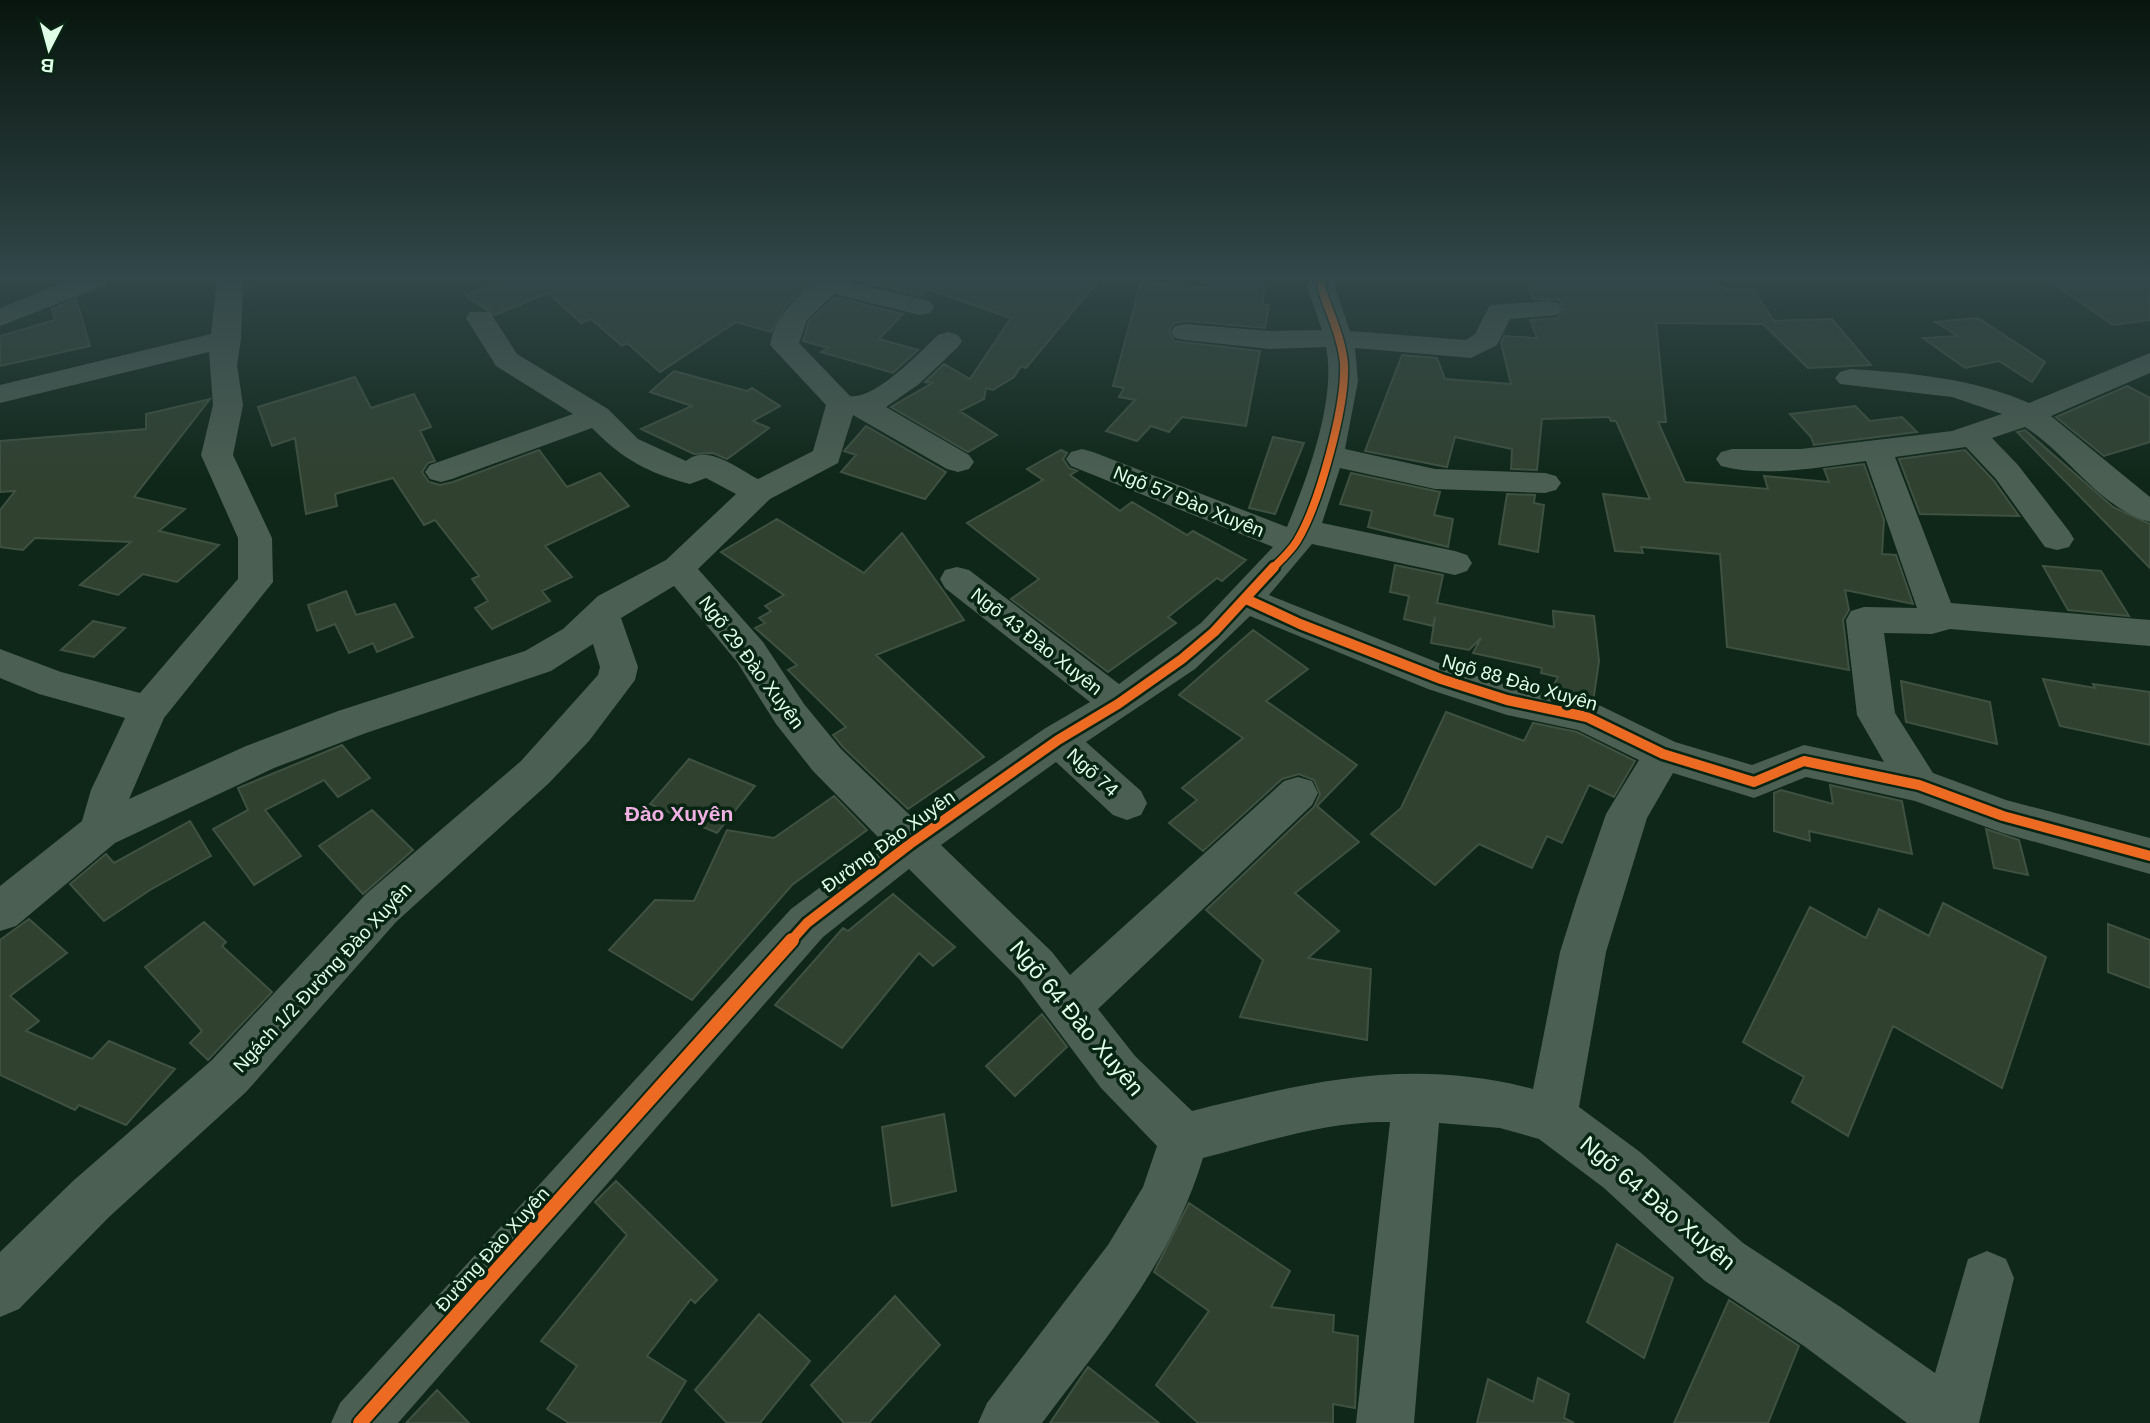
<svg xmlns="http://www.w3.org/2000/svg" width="2150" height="1423" font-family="Arial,sans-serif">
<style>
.building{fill:#304130;stroke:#3f5141;stroke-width:2}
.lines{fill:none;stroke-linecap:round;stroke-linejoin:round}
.minor{fill:#4c5f53;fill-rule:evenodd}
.cycleway-far2-casing{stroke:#082513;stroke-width:11}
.cycleway-far1-casing{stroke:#082513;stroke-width:15}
.cycleway-casing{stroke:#082513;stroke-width:18}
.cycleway-far2{stroke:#ed6a23;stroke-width:8}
.cycleway-far1{stroke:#ed6a23;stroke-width:10}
.cycleway{stroke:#ed6a23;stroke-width:14}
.labels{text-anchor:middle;stroke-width:7;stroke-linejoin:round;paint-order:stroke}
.street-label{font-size:19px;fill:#e0fde8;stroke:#082513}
.neighbourhood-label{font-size:21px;font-weight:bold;fill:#f0b0e3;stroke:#082513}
.near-street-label{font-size:23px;fill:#e0fde8;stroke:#082513}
</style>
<rect width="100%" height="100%" fill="#0f2719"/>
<path class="building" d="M506,279H816L786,306L771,332L736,322L660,372L627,343L622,346L591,319L581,323L548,293L495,315L466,296Z
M854,279H1100L1026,368L1021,366L1014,377L993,390L986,388L984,399L960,411L997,435L968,452L891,407L932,383L925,382L944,364L970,379L1011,318L927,289L920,296Z
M1208,279H1265L1263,305H1269L1265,328L1185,321L1174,323L1169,331L1174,341L1260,351L1246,426L1182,417L1169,432L1151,426L1137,441L1106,431L1135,400L1119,397L1124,388L1113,386L1141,282L1206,288Z
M1526,279H1712L1725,289H1753L1774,321L1832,319L1871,365L1808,368L1763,324L1656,323L1666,422H1658L1685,482L1768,489L1764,476L1829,482L1824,469L1864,464L1884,520L1882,554L1896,555L1913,604L1845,590L1849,610L1843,620L1849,670L1727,647L1720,554L1641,547L1643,553L1615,551L1603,494L1650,499L1616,421H1611L1609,417L1542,419L1537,470L1511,469L1512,449L1455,437L1447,467L1365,451L1402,355L1437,358L1445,379L1511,384L1501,343L1504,336L1537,338L1530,320L1558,318L1564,310L1559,300L1533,299Z
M2047,279H2150V320L2113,325Z
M835,297L903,314L879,339L918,350L893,373L821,352L828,348L803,341L809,321Z
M76,299L90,346L0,366V336L55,320L52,309Z
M1978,318L2045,362L2032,382L1999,361L1965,368L1923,338L1958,336L1935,322Z
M674,371L747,391L752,388L780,406L753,421L769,428L727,459L713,453L694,454L641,429L692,406L650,392Z
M355,377L371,408L414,394L431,427L420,431L435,461L428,463L422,472L429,482L440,485L453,482L539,450L567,487L600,473L629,506L545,546L572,577L542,591L550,601L492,629L475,608L488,601L472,579L479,576L435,520L424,525L393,478L335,494L337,506L306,514L295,438L272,446L258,407Z
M2127,386L2150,398V442L2104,456L2056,417Z
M210,399L134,497L185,509L159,531L219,545L177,582L143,574L118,595L80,585L131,542L35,538L23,550L0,547V510L15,491L0,492V441L146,429V414Z
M1855,406L1870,421L1902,417L1917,432L1814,445L1811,437L1790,414Z
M866,426L946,472L925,499L841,472L856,455L844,451Z
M2025,430L2113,507L2150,524V568L2017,432Z
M1273,437L1304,443L1275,514L1249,508Z
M1061,450L1067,453L1063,459L1069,468L1077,471L1070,475L1120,511L1132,502L1187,535L1193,531L1246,560L1222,581L1217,578L1168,617L1176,623L1108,672L1011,599L1039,579L967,523L1043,480L1027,469Z
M1965,450L1994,481L2019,516L1920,514L1899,459Z
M1351,473L1440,492L1434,515L1453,519L1448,547L1368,527L1372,511L1340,504Z
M1507,494L1535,495L1534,503L1544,505L1538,552L1499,544Z
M777,519L864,573L902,533L964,620L876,655L984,757L908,809L843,747L833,735L846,727L788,670L797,665L755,628L765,623L759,618L771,611L765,606L784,595L721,552Z
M1395,565L1443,575L1437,603L1554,627L1553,611L1594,616L1599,661L1593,702L1550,692L1558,677L1541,673L1542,668L1473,653L1481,638L1469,650L1431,643L1435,617L1433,626L1404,619L1409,596L1390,592Z
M2043,566L2101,571L2129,616L2068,610Z
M346,591L356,615L395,604L413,637L377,652L373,643L349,653L335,624L317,631L308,605Z
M93,621L125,628L94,657L61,650Z
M1253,630L1308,669L1266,701L1357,765L1317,806L1359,842L1295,893L1339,931L1308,958L1371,969L1367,1040L1240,1017L1263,960L1206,910L1314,807L1320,794L1314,780L1299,774L1282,779L1203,851L1169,823L1197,800L1182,788L1243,738L1179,695Z
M2043,679L2095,688L2093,684L2150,692V745L2060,726Z
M1901,681L1990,702L1997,744L1906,722Z
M1446,712L1524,741L1533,723L1577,732L1635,761L1614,797L1589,785L1562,843L1547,836L1532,868L1479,844L1435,885L1371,834L1401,808Z
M342,745L370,778L338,797L324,780L265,810L301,856L254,885L213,829L248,810L238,788Z
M689,759L755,786L717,833L650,804Z
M1830,785L1902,801L1912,854L1809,831L1810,841L1774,831V793L1781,790L1833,804Z
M834,796L867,830L792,885L692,1000L609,950L655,900L694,901L727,830L774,838Z
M372,810L413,850L363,894L319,846Z
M190,821L211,856L150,890L104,921L70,884L106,854L114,863Z
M1986,829L2019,840L2028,875L1994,868Z
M893,894L955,947L933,966L919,953L842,1048L775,1005L843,928L848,931Z
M1943,903L2046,957L2002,1088L1893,1026L1848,1136L1792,1102L1804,1077L1743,1042L1810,907L1866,938L1879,909L1929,936Z
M29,919L67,953L10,996L39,1021L26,1031L92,1059L109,1041L175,1069L126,1125L79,1105L75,1110L0,1075V940Z
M204,922L226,942L222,946L272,992L208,1060L190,1043L202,1031L145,967Z
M2108,924L2150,940V988L2108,972Z
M1042,1014L1067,1047L1015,1096L986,1066Z
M944,1114L956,1191L892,1206L882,1127Z
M616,1181L717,1280L695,1303L691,1299L647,1356L686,1381L660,1423H569L547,1409L577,1366L541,1341L627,1235L595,1202Z
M1189,1203L1290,1271L1271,1307L1334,1315L1333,1332L1358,1336L1355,1408L1333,1404V1423H1198L1156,1385L1209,1311L1154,1272Z
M1617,1244L1673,1278L1644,1358L1587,1322Z
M895,1296L940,1345L869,1423H844L811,1385Z
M1729,1300L1799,1346L1768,1423H1674Z
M759,1314L810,1361L760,1423H727L695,1390Z
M1088,1367L1159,1423H1050Z
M1538,1378L1569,1394L1564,1418L1574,1423H1477L1488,1379L1533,1402Z
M437,1390L469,1423H406Z"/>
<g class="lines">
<path class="minor" d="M73,279H110L106,285L0,326V308Z
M217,279H243L241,339L237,365L243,405L233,455L272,538L273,582L164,718L129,799L246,746L338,711L525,651L563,629L598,596L666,560L736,494L706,478L690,484C648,473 622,459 592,428L452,479L441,482L430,479L425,472L430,465L573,414L496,366L466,318L470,312H490L517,354L608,409L638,439L686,461C707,443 737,468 758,479L813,451L826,405L770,345C775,316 797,296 820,279H851L849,282L930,301L934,307L930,313L920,315L834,294L807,320L799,343L850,396C875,400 920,352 938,335L948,332L958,335L962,341L958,347L919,384L886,407L969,455L974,462L969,469L958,472L947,469L853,415L838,463L770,499L698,569L763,642L804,704L841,749L914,819L1044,729L1090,702L945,588L940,579L945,570L957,567L969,570L1119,684L1201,623L1273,547L1071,466L1066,459L1071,452L1082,449L1093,452L1287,527C1307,478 1337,399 1326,347L1270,349L1185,340L1175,338L1171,332L1175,326L1185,324L1270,331L1322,330L1307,287L1310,279H1336L1335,287L1350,331L1466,340L1475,334L1490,305L1548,301L1558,303L1562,309L1558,315L1510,319L1497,345L1471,358L1355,348L1358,381L1345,449L1435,469L1545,473L1556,476L1561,483L1556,490L1545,493L1435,489L1340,468L1322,523L1455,551L1467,555L1472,563L1467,571L1455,575L1312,544L1269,595L1454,669L1507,685L1601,706L1675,742L1752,765L1804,745L1884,762L1857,715L1846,620L1851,611L1864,607L1917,608L1866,461C1820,467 1766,478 1721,466L1716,459L1721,452L1732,449H1801L1952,431L2002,414L1952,397L1840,384L1835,378L1840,372L1850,369C1911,373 1972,378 2029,403L2150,353V373L2051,416L2150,497V522C2099,508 2068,454 2025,427L1992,438L2018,465L2069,531L2074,539L2069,547L2057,550L2045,547L1996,479L1966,447L1895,457L1951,603L2150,620V646L1950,629L1932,634L1884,633L1895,713L1933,773L2006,800L2150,838V874L2003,833L1915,801L1806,777L1754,798L1673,773L1647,818L1606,952L1579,1107L1640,1152L1743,1243L1842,1308L1935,1373L1968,1259L1987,1251L2006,1259L2014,1278L1979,1423H1907L1804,1346L1705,1281L1604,1188L1539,1139L1500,1128L1439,1123L1414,1423H1356L1390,1122C1326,1121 1265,1142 1203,1158C1172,1261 1106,1338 1042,1423H978L987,1403L1108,1245L1143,1187L1157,1146L1101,1088L1020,980L909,869L823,937L398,1423H331L340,1403L791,909L882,841L813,771L776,724L737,662L674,586L621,618L638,667L635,680L589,741L549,783L396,922L246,1092L109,1217L19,1309L0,1317V1252L73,1181L212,1060L366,894L521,761L598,675L600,667L593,644L551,671L366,733L274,768L115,843L16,926L0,931V886L82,821L91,790L125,718L39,694L0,678V649L61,672L140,693L238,579V538L201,455L213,405L209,352L0,403V385L211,334ZM1250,616L1428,689L1507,715L1578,730L1639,760L1606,814L1577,898L1560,952L1533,1089C1411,1057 1311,1081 1192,1111L1135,1056L1098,1009L1312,805L1318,793L1312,781L1298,777L1284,781L1070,975L1052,952L941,845L1056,762L1113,815L1127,820L1141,815L1147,803L1141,791L1086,742L1195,669Z"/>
<defs>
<path id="cycleway-far2" d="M1272,569C1281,560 1291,551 1297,541C1319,505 1346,406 1344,364C1342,338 1329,312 1321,287L1323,279"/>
<path id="cycleway-far1" d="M1246,599L1300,624L1441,679L1507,700L1587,717L1663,754L1754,782L1804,761L1919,785L2003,816L2150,856
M790,942L807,923L910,844L1058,740L1118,704L1182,659L1214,632L1274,567"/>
<path id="cycleway" d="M360,1423L792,940"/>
</defs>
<use href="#cycleway-far2" class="cycleway-far2-casing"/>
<use href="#cycleway-far1" class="cycleway-far1-casing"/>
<use href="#cycleway" class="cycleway-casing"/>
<use href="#cycleway-far2" class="cycleway-far2"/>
<use href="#cycleway-far1" class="cycleway-far1"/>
<use href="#cycleway" class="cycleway"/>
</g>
<linearGradient id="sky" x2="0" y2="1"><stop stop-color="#08150e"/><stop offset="0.58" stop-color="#314749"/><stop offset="1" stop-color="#314749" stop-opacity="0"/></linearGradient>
<rect width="2150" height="478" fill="url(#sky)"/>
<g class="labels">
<g class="street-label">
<text transform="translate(1189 501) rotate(22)" y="7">Ngõ 57 Đào Xuyên</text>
<text transform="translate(1037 641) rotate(38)" y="7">Ngõ 43 Đào Xuyên</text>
<text transform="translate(752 662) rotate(53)" y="7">Ngõ 29 Đào Xuyên</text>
<text transform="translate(1520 682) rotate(16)" y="7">Ngõ 88 Đào Xuyên</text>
<text transform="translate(1093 772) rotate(42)" y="7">Ngõ 74</text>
<text transform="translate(888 841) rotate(-36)" y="7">Đường Đào Xuyên</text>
<text transform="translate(322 977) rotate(-47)" y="7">Ngách 1/2 Đường Đào Xuyên</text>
<text transform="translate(492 1249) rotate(-48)" y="7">Đường Đào Xuyên</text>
</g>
<g class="neighbourhood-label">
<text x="679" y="821">Đào Xuyên</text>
</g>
<g class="near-street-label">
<text transform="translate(1077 1018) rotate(50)" y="8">Ngõ 64 Đào Xuyên</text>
<text transform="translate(1658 1203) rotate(40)" y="8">Ngõ 64 Đào Xuyên</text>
</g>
</g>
<g transform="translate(49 49) rotate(186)" stroke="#082513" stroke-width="5" paint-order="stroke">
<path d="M0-5L12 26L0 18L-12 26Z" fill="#e0fde8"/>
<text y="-10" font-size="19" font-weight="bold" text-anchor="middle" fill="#e0fde8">B</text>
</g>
</svg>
